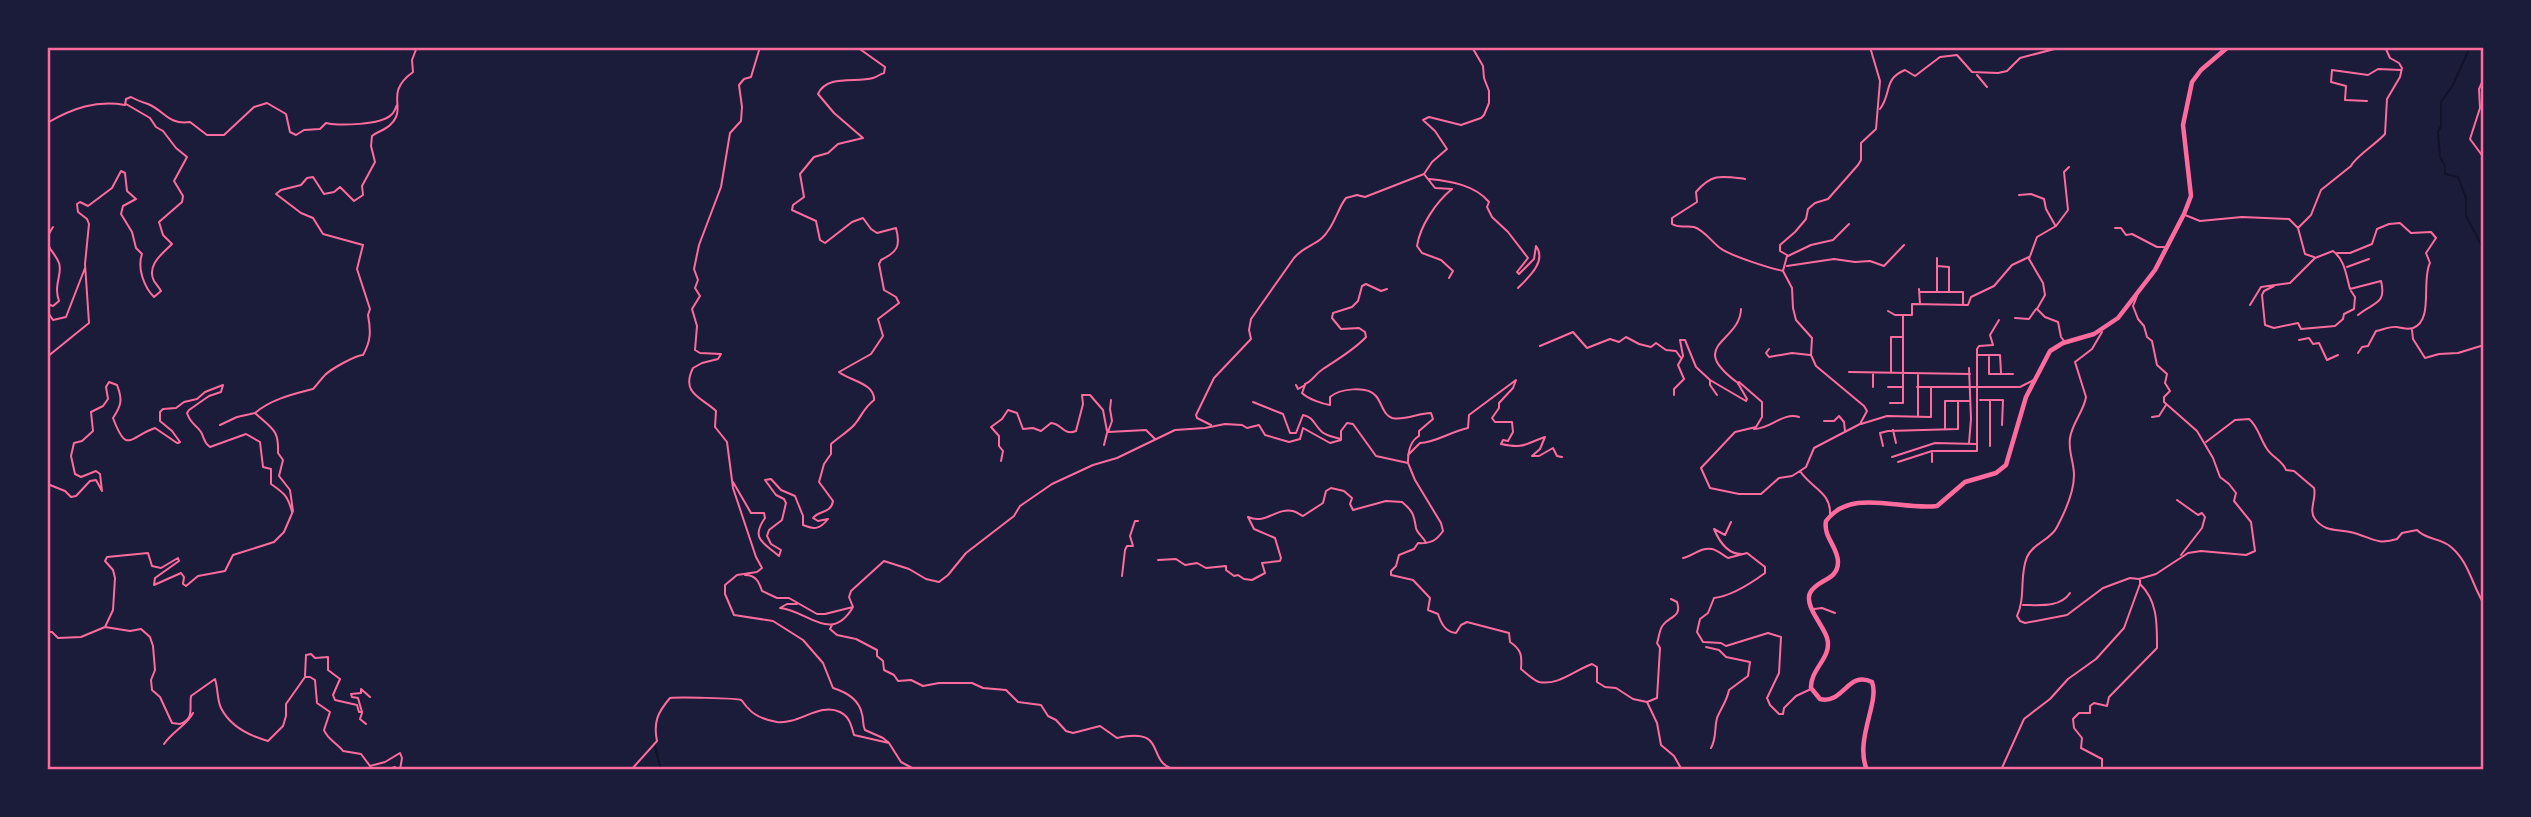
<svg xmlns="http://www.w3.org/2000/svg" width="2531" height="817" font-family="'Public Sans',sans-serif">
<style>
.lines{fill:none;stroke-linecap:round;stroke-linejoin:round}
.stream{stroke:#12122b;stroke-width:2}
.minor{stroke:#ff6b9d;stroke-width:2}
.trunk{stroke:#ff6b9d;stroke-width:4.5}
.neatline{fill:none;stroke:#ff6b9d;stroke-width:2.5}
</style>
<rect width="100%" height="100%" fill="#1b1b3a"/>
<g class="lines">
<path class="stream" d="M2470,47L2453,85L2441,102V126L2438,132L2440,157L2445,166V174L2458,177L2466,198V216L2484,250
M655,746L661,770"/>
<path class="minor" d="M760,47L751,77L744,79L739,85L742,107L741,121L730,133L721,187L699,245L694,269L698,280L695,288L700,296L692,309L697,326L695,350L700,353L721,354L718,359L702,363L693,368C680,394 703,398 716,411L715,427L727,442L733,488L756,557L762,568L757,572L737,575L725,585V594L734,615L773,621L803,640L823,663L833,688C846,692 859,699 862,714C864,720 862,724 865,730L883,738L889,743
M1849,47L1850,48
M1977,75L1987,87
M2484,78L2479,89L2480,108L2470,139L2484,158
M2367,101L2345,100L2346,86L2331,82L2332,70L2368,75L2378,69L2401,70
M1880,109C1892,93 1883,79 1905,70L1915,76L1940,57L1957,55L1972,72L1998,73L2007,71L2020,58L2062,47
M47,123C73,108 96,100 125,105L126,99L131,97C136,100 142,102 148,104C165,111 168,125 190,122L207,135H224L254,107L267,103L286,114L290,132L296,135L304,130L320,129L326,123C339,126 381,125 391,115C394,113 395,109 397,105
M1429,179C1450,181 1475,185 1489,202L1487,207L1492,217L1508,232L1528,258L1517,272L1519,274L1534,259L1536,246C1547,261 1529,277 1518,288
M1745,179C1722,176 1712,173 1696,192L1697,202L1672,218V224C1680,229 1685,225 1694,227C1704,230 1712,242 1720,248C1731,256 1769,268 1783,271
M2019,195L2031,194L2044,199L2046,209L2055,225
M2185,215L2200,221L2242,217L2289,219L2298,228L2305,254L2314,257
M2115,228H2121L2126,235L2132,234L2157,247H2166
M2298,228L2311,215L2321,190L2351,166C2355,157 2376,144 2385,134L2387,99L2400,77L2402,68L2399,63L2390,58L2385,47
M2337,253H2350L2372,244L2377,229L2389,224L2400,223L2411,233L2431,232L2436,238L2426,253L2430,263C2421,280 2434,321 2413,328C2406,330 2404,328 2397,327C2391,326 2382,330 2376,331L2368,346L2362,347L2358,353
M1787,255L1780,251V245L1795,232L1806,219L1808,209L1815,203L1828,199L1858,165L1861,160V143L1876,129L1880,81L1870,47
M1787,256L1783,271L1792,288L1793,308L1796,320L1812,338L1811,355L1816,366L1864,406L1867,411L1860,424L1814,448L1806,467L1800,471C1811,488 1831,492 1830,514
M1788,256L1811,245L1833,240L1849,224
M1787,266L1834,259L1855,262L1870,261L1884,266L1904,245
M1937,266L1949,267V292
M2347,267L2369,259
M1449,278L1453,271L1441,260L1422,253L1417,246C1420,226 1436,202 1452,189L1435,188L1424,174L1432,162L1447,149L1435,131L1423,120L1429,117L1461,125L1481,118L1484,115L1489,103V91L1484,78L1483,66L1472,47
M2274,286L2264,291L2262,295L2265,325L2274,328L2298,323L2301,329L2335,326L2343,319L2344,314L2354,309L2355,297L2351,291
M1919,289L1920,304
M1937,291V258
M1920,292H1963V304
M47,304L53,306L59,301C53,285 63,273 59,263C53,248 40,246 53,227
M2250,305L2261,287L2290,283L2315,258L2333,251C2345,260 2346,275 2350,289L2381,281C2387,305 2373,302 2358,315
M47,311L53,320L66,317L85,268
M1888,311L1895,315H1912V304L1968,305L1971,297L1994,286L2012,265L2029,257
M2015,318L2029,319L2036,309
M2412,330L2413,339L2425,358L2439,354L2458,353L2484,345
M2102,332L2092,349L2075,362L2086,397C2084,411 2072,423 2070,438C2068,451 2074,462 2074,475C2074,492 2065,512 2057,527C2051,540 2033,543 2027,557C2019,576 2026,597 2017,616L2020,621L2025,623L2067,615L2103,588L2130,578L2139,579L2156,574L2188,553L2201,551L2246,555L2255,551L2251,522L2234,501L2236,493L2229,484L2220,477L2213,458L2197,431L2164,402V397L2170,391L2165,383L2167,374L2157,365L2152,341L2147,337L2144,326L2138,319L2133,306L2137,296
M2299,340L2309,338L2313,344L2319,343L2327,360L2338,355
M2065,342L2061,337L2058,322L2045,317L2037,309L2045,295L2043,283L2029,259L2037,237L2056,226L2068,210L2064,172L2069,167
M1540,346L1573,332L1587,348L1610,339L1619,342L1626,337L1639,344L1651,347L1656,343L1666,350L1676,351L1681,358
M1769,349L1766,353L1769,357L1792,353L1810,355
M1978,355H2000L2001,373
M47,357L89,323L85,264L89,224L87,219L78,212L77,204L80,202L88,206L112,188L121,171L125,173L127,191L136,199L123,206L121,214L132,232L136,248L142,254C137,268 144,287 154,297L161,291C159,287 156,284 154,281C146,265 163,253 172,244L163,235L159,222L182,202L183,196L174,181L187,157L176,148L163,131L156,127L150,118L126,104
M1989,357V374H2013
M1969,368L1971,419L1969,443
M1849,372L1970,374
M1891,372V337H1903
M1873,374V387
M1738,383C1685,344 1740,343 1741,309
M1305,384C1313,381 1315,374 1323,369C1338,359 1354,350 1366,337L1365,332L1359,328L1341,329L1332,318L1333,313L1352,307L1358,301L1362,286L1366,284L1381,291L1387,289
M1738,384L1739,382L1762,402V417L1756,427L1735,432L1701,468L1710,488L1739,494H1761L1779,478L1792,476L1800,471
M1296,385L1298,389L1305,385L1302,393C1308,399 1323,404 1330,405V397C1339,389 1367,385 1376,396C1382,403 1383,415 1392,418C1405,421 1418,413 1431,413L1433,419L1419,431V436C1410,441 1408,453 1408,462
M1888,387H1903
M1917,387H2020L2034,380
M1674,395V389L1684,379L1678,365L1683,356L1680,340H1685L1696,367L1710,380
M1717,395L1710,385V380L1746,401L1747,399L1739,385
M1111,400L1110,409L1112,421L1108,432L1146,430L1155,439
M1980,400H2003L2002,425
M1990,401V446
M1253,402L1283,414L1290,433H1296L1303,415C1314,417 1314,425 1322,432C1327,436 1334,437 1340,439
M1890,403H1903V315
M1918,415V375
M2152,417L2159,416L2166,405
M1824,421H1834L1839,416L1844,422L1845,431
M1861,424L1887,416L1931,417V387
M220,425L237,417L255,413
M1211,425L1197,418L1196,415L1214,378L1251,339L1249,330L1251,319L1294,258C1303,247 1313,246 1322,238C1335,226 1337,209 1346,198L1357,195L1365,197L1424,174
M1754,429C1771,429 1782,412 1799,417
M1893,430L1896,443
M1945,430V401H1970
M2206,442L2235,420L2249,419C2258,426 2260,439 2267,449C2273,458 2282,460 2286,470L2294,471L2314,488C2317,498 2308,510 2315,519C2325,532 2336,529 2350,532C2370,536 2375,546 2397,539L2402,533L2417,530C2426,540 2441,538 2451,547C2469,562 2472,585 2484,604
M178,443L180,442L172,431L160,421V412L163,409L176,408L184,402L197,399L205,392L223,385L221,392L209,396L189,410L187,413C191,425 196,424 201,432C205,439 203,442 210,447L246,434L260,442L263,467L271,469V484C284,493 288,496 292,512
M1104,445L1107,433
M1883,446L1880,433L1888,431L1958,429V401
M1932,453V462
M1408,455L1420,443C1435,443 1452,431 1468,428L1469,415L1516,380L1513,388L1499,403V408L1492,418L1495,422H1512L1513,432L1508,441L1503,440L1501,444C1525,449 1524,444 1545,437L1540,449L1532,456H1539L1553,448L1557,456L1562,457
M1892,457L1935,443L1976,444
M1001,461L1003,451L999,446V436L991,427L1002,419L1008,410L1017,413L1023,429L1033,428L1041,431L1051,423C1063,424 1063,436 1076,431L1083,404L1082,395H1090L1103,410L1107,431
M1898,462L1932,451H1977V349L1979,346L1993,345L1990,335L1999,320
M733,482L751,513H764L765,518C750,539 764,543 779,556L781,550L771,544L767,536L769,530L782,520L786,503L784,499L776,495L765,480L771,479L781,490L795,496L803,516V525C815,530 820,529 828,519L818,521L813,518C819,510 831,514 833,501L819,482L824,464L831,454V444C839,437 849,431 855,424C863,414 863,409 874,400C875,383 850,381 839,372L871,354L883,336L878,319L899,303L896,297L884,290L879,264L881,260C897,252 901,247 896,228L877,233L871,229L863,218L852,222L825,243L820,240L816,221L792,210L793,205L804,197L800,174L814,157L828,153L838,144L863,138L834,113L818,94C827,74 856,83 873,78C877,77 880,74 884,73L885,67L857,47
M47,489L50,485L65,491L71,497L76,496L90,481L96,480L102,491L100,474L96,471L81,477L75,474L71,456L74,443L82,441L93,431L91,412L103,406L108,399L106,387L109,382L117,385C123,400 121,406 113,418C127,455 129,437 155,428L177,443
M47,492V495
M2177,500L2198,515L2202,513L2205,517L2202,528L2181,555
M1731,522L1725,535L1714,529C1719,541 1728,555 1743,554
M1683,558C1693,556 1700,547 1712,549C1717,550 1723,555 1728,558L1747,553L1765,567V573C1750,584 1732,596 1714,598L1708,613L1700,619L1697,632L1703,642L1721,643L1726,646L1768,633L1781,637L1779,673L1767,698L1770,705L1779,714H1783L1784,708L1796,696L1811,689
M1158,560L1176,559L1185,565L1197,563L1206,568L1226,566V570L1234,576L1238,575L1244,579L1252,580L1265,573L1262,563L1280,561L1281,558L1275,538L1254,529L1248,517C1266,525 1277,507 1293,511C1297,512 1300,515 1303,516L1323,503L1326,491L1331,488L1344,491L1352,498L1350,504L1353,510L1386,501L1402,502C1413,511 1414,515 1416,528C1417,533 1424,538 1426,543
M745,575C756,575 759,582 762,591L777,598H789L817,614H825L853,607
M1122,576L1125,550L1127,546H1133L1130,536L1135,521H1138
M1671,599L1677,602C1682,617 1670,616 1663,625C1659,630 1659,638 1657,643L1660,648L1657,698L1647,702L1657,723L1661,745L1674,756L1682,770
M797,604H787L780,608C807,610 831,645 853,607L849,597L851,591L884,561L909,569L926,579L939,582L948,575L966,553L1014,516L1020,506L1052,484L1093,465L1117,458L1175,430L1205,428L1225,424L1242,425L1247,428L1259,425L1265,435L1289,442L1300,439L1303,428L1330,443L1341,440V431L1347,423L1353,424L1376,456L1408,463L1415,480L1441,523L1443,531C1436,541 1430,544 1418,543L1414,549L1399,555L1396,566L1391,571V575L1413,580L1430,598L1428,610L1438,614C1441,623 1445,632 1456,633L1461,625L1467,622L1509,633L1510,642C1522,650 1522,656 1521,669C1526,673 1533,680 1539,682C1558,686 1575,670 1592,664L1597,667V682L1605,687L1616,688L1633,699L1647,702
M2023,605C2039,605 2060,608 2070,593
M1814,609L1822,608L1835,613
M832,625L830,629L837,635L856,639L877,650V656L883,661L884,670L894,675L898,681L911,680L923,686L939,683H972L983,688L1006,690L1018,702L1041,705L1048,716L1056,720L1066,731L1073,733L1100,726L1117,738C1171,726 1143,765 1178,770
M105,627L113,610L115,578L113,570L105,561L107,557L148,553L152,566L161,568L178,558L179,561L155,578L154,585L181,573L184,577L183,584L186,586L198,576L225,571L233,555L274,542L284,532L293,511L290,490L279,476L283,460L278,453C279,429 272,429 255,413C271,399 294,394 313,389C318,384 321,379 325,375C331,369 356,355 363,355C371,341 371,331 368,315L370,309L357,269L363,245L323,234L313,218L301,213L276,194L281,190L301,185L307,178L313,177L324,194L334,192L340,187L354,201L363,195L362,186L375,162L371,146L372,136C378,131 386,130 391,124C408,107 383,94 413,72L412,60L417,47
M47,632H52L58,638L81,637L105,627L130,631L141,629L150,637L153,646L155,670L151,680L152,690L160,697L172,723L180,724C195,718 189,709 191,696L215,679C218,688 217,700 221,708C230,726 250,736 268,741L283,726L286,716V704L305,677H310L315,680L317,703L330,712L324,730C327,739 338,744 343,751L361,754L370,766L385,762L400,753L402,758L400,770
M2484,637V639
M1706,647L1719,650L1726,657L1750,662L1748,676L1729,690C1727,701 1721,708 1717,718C1714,729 1717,737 1711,748
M305,676L306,655L311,654L315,658L328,657V670L340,679L333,695L335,700L357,705L359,712H362L358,698L352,697L351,694L361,693V689L370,697
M2484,701V714
M362,713L360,719L366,724
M2484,725V728
M164,744C173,731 187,725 193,713
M386,770L395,767L397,770
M631,770L657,741C653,722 658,712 670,698C677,697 737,698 741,700C742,700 747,708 748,708C755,717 766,720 777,722C798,725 820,702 840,712C850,717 851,725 854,735L889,743L901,762L916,770
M2001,770L2024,719L2050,699L2068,679L2096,659L2124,628L2140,584V580
M2099,770L2102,767V759L2081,748L2082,738L2074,728L2073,719L2079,713H2090V706L2094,703L2107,706L2109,697L2157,648C2157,625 2158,601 2140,584"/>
<path class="trunk" d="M1867,770C1854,740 1880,702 1872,682C1848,670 1843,705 1820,699L1811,688C1810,669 1833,657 1827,638C1824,626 1804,606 1810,593C1817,579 1838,581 1838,562C1838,547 1823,537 1826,521C1851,487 1901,511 1937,506L1965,482L1996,473L2006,465L2026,397L2050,351L2063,343L2094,334L2118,318L2155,270L2184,214L2191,196L2183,125L2192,82L2201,70L2228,47"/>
</g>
<rect width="2531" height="817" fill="none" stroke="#1b1b3a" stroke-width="98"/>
<rect x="49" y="49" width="2433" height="719" class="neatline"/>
</svg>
